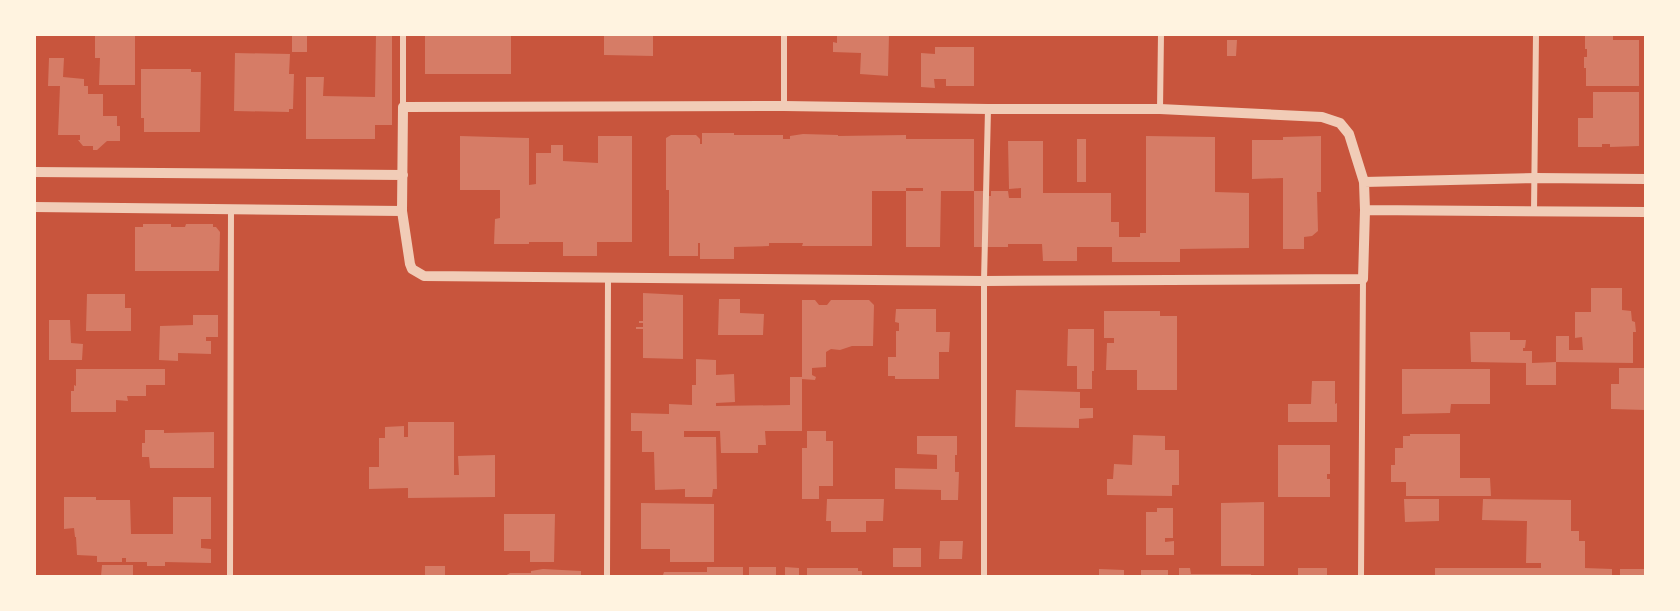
<svg xmlns="http://www.w3.org/2000/svg" width="1680" height="611" font-family="Rubik,sans-serif">
<style>
.building{fill:#d67c66}
.lines{fill:none;stroke-linecap:round;stroke-linejoin:round}
.minor{stroke:#f1ccb7;stroke-width:6}
.tertiary{stroke:#f1ccb7;stroke-width:10}
</style>
<rect width="100%" height="100%" fill="#c8553d"/>
<path class="building" d="M95,34H135V85H99L100,58H95Z
M292,34H307V52H292Z
M376,34H392V125H375V139H306V77H324L323,96L375,97Z
M425,34H511V74H425Z
M604,34H653V56L604,55Z
M837,34H889L888,76L860,74L861,53L833,52V42L837,43Z
M1585,34H1613V40H1639V86H1586V68H1584V57H1587V49H1585Z
M1227,40H1237L1236,56H1227Z
M935,47H974V86H946V79H934L935,88L921,87V53L935,54Z
M235,53L290,54L289,74H294L293,109H289V112L234,111Z
M49,58H64L63,77L84,79V86H88V94H103V116H117V126H120V141H107L97,150H93V146H83L78,140H80V135H58L60,86H48Z
M141,69H191V72H201L200,132H144V118H141Z
M1593,92H1639V146L1610,147V144H1602V147H1578V118H1593Z
M702,133H734V135H783V139H790V136L803,134L838,135V136L906,135V139H974V191H941L940,247H906V191H923V188H906V191H872V246H802L803,243H769V246L734,247V259H700V243H698V256H669V190H666V138L671,135H696L700,139V144H702Z
M460,136L529,138V185L536,184V153H551V145H563V161L598,163V136H632V242H597V256H563V242H529V244H494L495,219L500,218V190H460Z
M1146,136L1215,137V192L1249,193V248L1180,249V262H1112V247H1077V261H1043L1042,244H1008V247H974V191H986V196H991V191H1008L1009,198H1021V188L1009,189L1008,141H1043V193H1111V222H1119V237H1140V233H1146Z
M1321,136V192H1317L1318,231L1312,236L1304,237V249H1283V178L1252,179V140H1283V137Z
M1077,139H1086V182H1077Z
M143,224H171V227H185L186,224H213V227H216L220,232L219,271H135V227H143Z
M1591,288H1622V310L1631,311L1632,321L1635,322L1636,332H1633V363L1556,362V336H1569V350H1583L1582,337L1575,338V312H1591Z
M643,293L683,295V359L643,358V329H636V327H643V323H639V321H643Z
M87,294H125V308H131V331H86Z
M719,299H740V313L764,314L763,335H718Z
M802,300H815L819,305H827L831,300H869L874,305L873,346H852L840,350L831,349L826,352V367L812,368V375L816,377L815,380L802,379V431H765L766,445H758V453H721L720,431H684V437H716L717,489H713L712,497H685V489L655,490L654,452H642V431H631V413L669,414V404L692,405V385H696V359L716,360V375L734,374L735,402L716,403V406L790,405V377H802Z
M896,309H936V332H950L949,352H939V379H895V376H888V357H896V331H899V323L895,322Z
M1104,311H1160V316H1177V390H1137V370H1106L1107,343H1114V338H1104Z
M193,315H218V337H206V341H211V354L178,353V361L159,360L160,326L193,325Z
M49,320H70L71,343L83,344L82,360H49Z
M1068,329H1094V371H1092V389H1077V366H1067Z
M1470,332H1510V340H1526L1525,348H1523V351H1532V363L1556,362V385H1526V363L1471,362Z
M1619,368H1646V410L1611,409V384H1619Z
M76,369H165V385H146V396H127L128,401L116,400V412H71V391H74V385L76,386Z
M1402,369H1490V404H1451L1450,413L1402,414Z
M1312,381H1335V404L1337,403V422H1288V404H1311Z
M1016,390L1080,392V408H1093V418L1079,419V428L1015,427Z
M408,422H454V475H459L458,456L495,455V497L408,498V488L369,489V467H379V438H385V427L404,426V437H408Z
M145,430H164V433L214,432V468H150L149,457H142V443H145Z
M807,431H826V441H833V486H819V499H802V448H807Z
M1410,434H1460V478H1490L1491,496H1406V482H1391V465H1395V448H1403V436H1410Z
M1133,435L1165,436V450H1179V485H1172V496L1107,495V479H1113L1114,464L1132,465Z
M917,436H957V455H955V472H959L958,500H941V490L895,489V468L937,469V455L917,454Z
M1278,445H1330V474H1327V479H1330V497H1278Z
M64,497H96V500H130L131,534H173V497H211V539H201V548L211,549V563L165,562V566H147V562H126V558H122V562H97V556L77,555L76,537H75L74,528L64,529Z
M827,499H884L883,521H866V532H831V521H826Z
M1404,499H1439V521L1405,522Z
M1483,499L1571,500V531H1579V541H1585V568L1612,569V576H1435V568H1541V563H1526L1527,521L1482,520Z
M1264,502V566H1221V503Z
M641,503L714,504V562H670V549H641Z
M1157,508H1173V538H1165V542L1174,541V555H1146V512H1157Z
M504,514H555L554,562H530V551H504Z
M940,541H963L962,559H939Z
M893,548H921V567H893Z
M102,565H133V576H101Z
M425,566H445V576H425Z
M707,567H743V576L663,575L664,572H707Z
M749,567H776V576H749Z
M785,567L799,568V576H785Z
M807,568H858V571H862V576H807Z
M1179,568H1190L1191,574H1251V576H1179Z
M1298,568H1327V576H1298Z
M543,569L581,571V576H505L510,573H531V571Z
M1099,569L1124,570V576H1099Z
M1620,569H1646V576H1620Z
M1141,570H1168V576H1141Z"/>
<g class="lines">
<path class="minor" d="M784,106V34
M403,107V34
M1160,109L1161,34
M1534,211L1536,34
M230,576L231,209
M607,576L608,278
M984,576V281L988,109
M1361,576L1363,279"/>
<path class="tertiary" d="M784,106L988,109H1160L1322,117L1340,123L1349,134L1364,182L1365,210L1363,279L984,281L424,276L412,269L410,264L402,211L403,107Z
M34,172L403,175
M1364,182L1536,178L1646,179
M34,207L402,211
M1365,210L1646,212"/>
</g>
<rect width="1680" height="611" fill="none" stroke="#fff3e0" stroke-width="72"/>
</svg>
